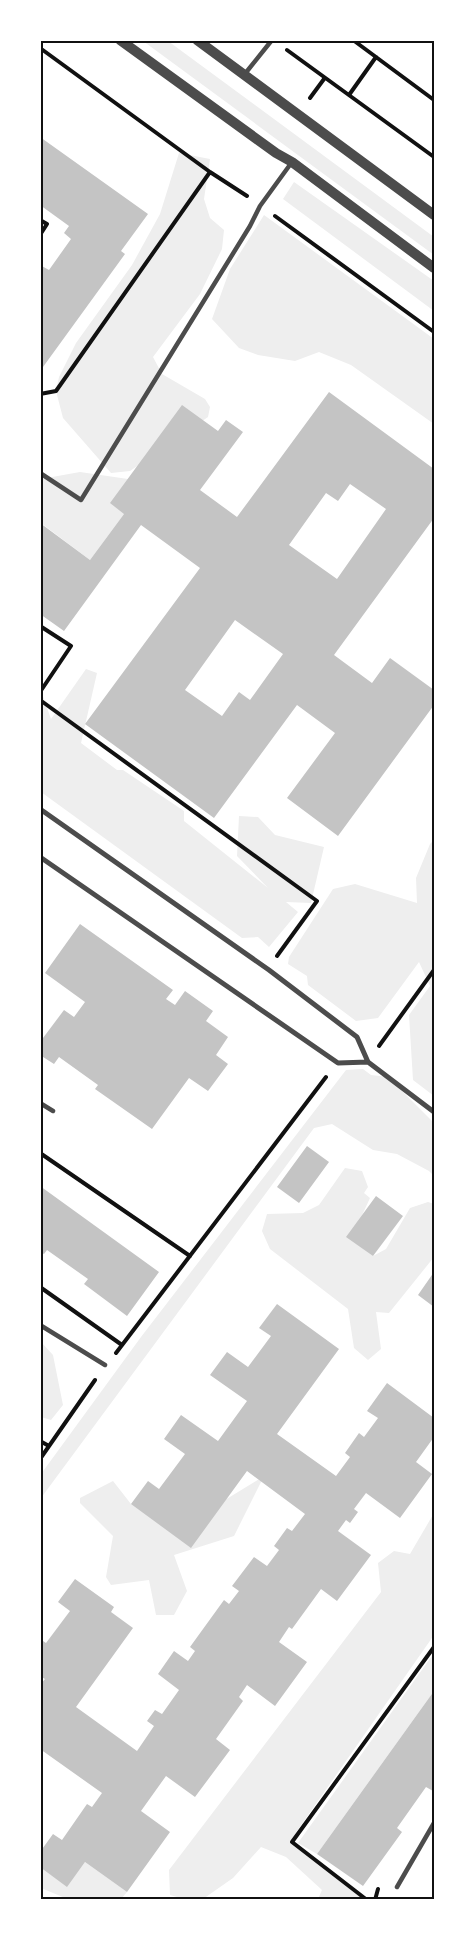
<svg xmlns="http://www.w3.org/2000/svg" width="475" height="1940" font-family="Manrope,sans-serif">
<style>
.green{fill:#eee}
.building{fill:#c4c4c4;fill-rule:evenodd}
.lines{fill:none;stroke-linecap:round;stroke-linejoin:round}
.path{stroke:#111;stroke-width:4}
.service{stroke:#4c4c4c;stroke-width:4.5}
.pedestrian{stroke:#4c4c4c;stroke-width:5}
.tertiary{stroke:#4c4c4c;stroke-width:10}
.neatline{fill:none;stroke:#111;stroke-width:2}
</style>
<rect width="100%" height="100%" fill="#fff"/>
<path class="green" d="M143,41H168L434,237V255Z
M179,153L210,159L204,199L210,218L224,230L222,249L200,294L153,357L162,374L205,399L210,407L208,417L130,471L111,473L63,418L56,391L59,377L76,343L132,265L160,214Z
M294,182L434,281V311L283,199Z
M264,215L434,339V424L351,365L319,352L295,361L258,355L239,348L212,319L230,269Z
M80,472L128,479L124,514L90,560L41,523V479Z
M86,669L97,673L81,743L117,770H123L184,811V821L268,888L237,856L239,816L258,817L275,835L324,847L311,903L286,902L298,912L269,947L258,937L242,938L41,792L40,688L51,719Z
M434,840V1096L413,1080L409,1015L430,986L419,962L378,1018L356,1021L308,985L307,976L288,964L289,957L333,889L355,884L417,903L416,878L430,844Z
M363,1069L371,1075L388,1077L434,1123V1176L429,1171L397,1154L373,1150L332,1124L314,1128L41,1498V1474L141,1337L346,1070Z
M345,1168L362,1171L368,1187L364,1193L370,1198L351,1239L373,1256L386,1249L410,1208L428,1202L434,1204V1257L389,1313L376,1312L381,1349L368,1360L354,1348L348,1309L270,1249L262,1231L267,1214L303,1213L319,1205Z
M41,1342L53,1355L63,1405L51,1420L41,1417Z
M264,1476L234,1536L174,1555L187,1591L174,1615H156L149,1580L111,1585L106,1577L113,1536L80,1503V1498L113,1481L131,1504L189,1522Z
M434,1513V1635L297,1831L291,1843L355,1891L362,1899H318L322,1890L286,1857L261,1847L233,1878L203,1899H184L170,1895L169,1870L381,1592L378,1563L394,1551L410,1554Z
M434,1653V1691L317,1854L298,1843Z
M85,1862L127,1892L121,1899L70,1900L41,1888V1867L67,1886Z"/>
<path class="building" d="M40,137L148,214L121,251L125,254L43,367L40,365V265L49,270L71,239L64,233L69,226L40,205Z
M329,392L434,469V518L334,655L372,683L390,658L434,690V705L338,836L287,798L335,733L297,705L214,818L85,724L200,568L141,525L64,631L40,614V523L90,560L124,514L110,503L182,405L218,431L226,420L243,432L200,490L237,517ZM350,484L386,509L337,579L289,545L326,493L338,501ZM235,620L283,654L250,700L239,692L222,716L185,690Z
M80,924L173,990L166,999L175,1005L185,991L213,1011L206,1021L228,1037L216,1055L228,1064L208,1091L189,1078L152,1129L95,1089L98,1085L59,1057L54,1064L40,1055V1042L64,1010L74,1017L85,1002L45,973Z
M307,1146L329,1162L299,1203L277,1187Z
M40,1186L159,1272L127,1316L84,1284L88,1279L47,1250L44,1254L40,1252Z
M376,1196L403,1216L373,1256L346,1237Z
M434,1272V1307L418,1295Z
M277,1304L339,1349L277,1434L336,1476L350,1457L345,1453L359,1433L364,1437L378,1418L367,1411L387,1383L434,1418V1437L416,1462L432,1474L400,1518L366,1493L354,1509L358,1512L350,1523L346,1520L338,1531L371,1555L337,1601L321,1589L292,1629L289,1627L279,1642L307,1662L275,1706L247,1685L239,1697L243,1701L216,1739L230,1750L195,1797L166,1776L141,1811L170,1832L127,1892L85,1862L67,1887L40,1867V1852L53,1834L62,1840L87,1804L92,1807L102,1793L40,1749V1685L45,1679L40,1676V1639L46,1643L70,1611L58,1602L75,1579L114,1607L111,1612L133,1628L76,1707L137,1751L154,1726L147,1721L155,1710L162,1714L179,1690L158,1674L174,1651L188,1661L195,1651L190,1647L224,1600L229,1604L239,1591L232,1586L254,1557L267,1566L279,1550L274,1546L287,1528L292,1531L305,1514L247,1471L191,1548L131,1504L148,1481L159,1489L185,1454L164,1439L181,1415L218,1441L247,1401L210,1375L227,1352L248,1367L271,1336L259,1328Z
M434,1691V1788L433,1791L426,1787L397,1828L402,1832L363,1886L317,1854Z"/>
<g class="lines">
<path class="path" d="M353,40L434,100
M40,48L210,172L247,196
M287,50L434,157
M349,95L376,57
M310,98L324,79
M275,216L434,332
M40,220L47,224L40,235
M40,394L56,391L210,172
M40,626L71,646L40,692
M40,700L317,901L277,956
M379,1046L434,970
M40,1153L190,1256
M40,1287L122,1345
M116,1353L326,1077
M40,1441L49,1446
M40,1459L95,1380
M367,1900L292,1842L434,1647
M375,1900L378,1889"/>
<path class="service" d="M244,75L272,40
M40,473L81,500L250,226L260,206L292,162
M40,1103L53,1111
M40,1325L105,1365
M397,1887L434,1823"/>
<path class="pedestrian" d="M40,809L269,970L357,1037L368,1062L434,1112
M40,857L338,1063L368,1062"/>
<path class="tertiary" d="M120,40L276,153L292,162L434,268
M197,40L434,215"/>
</g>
<rect width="475" height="1940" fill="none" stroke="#ffffff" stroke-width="84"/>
<rect x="42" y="42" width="391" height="1856" class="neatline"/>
</svg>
